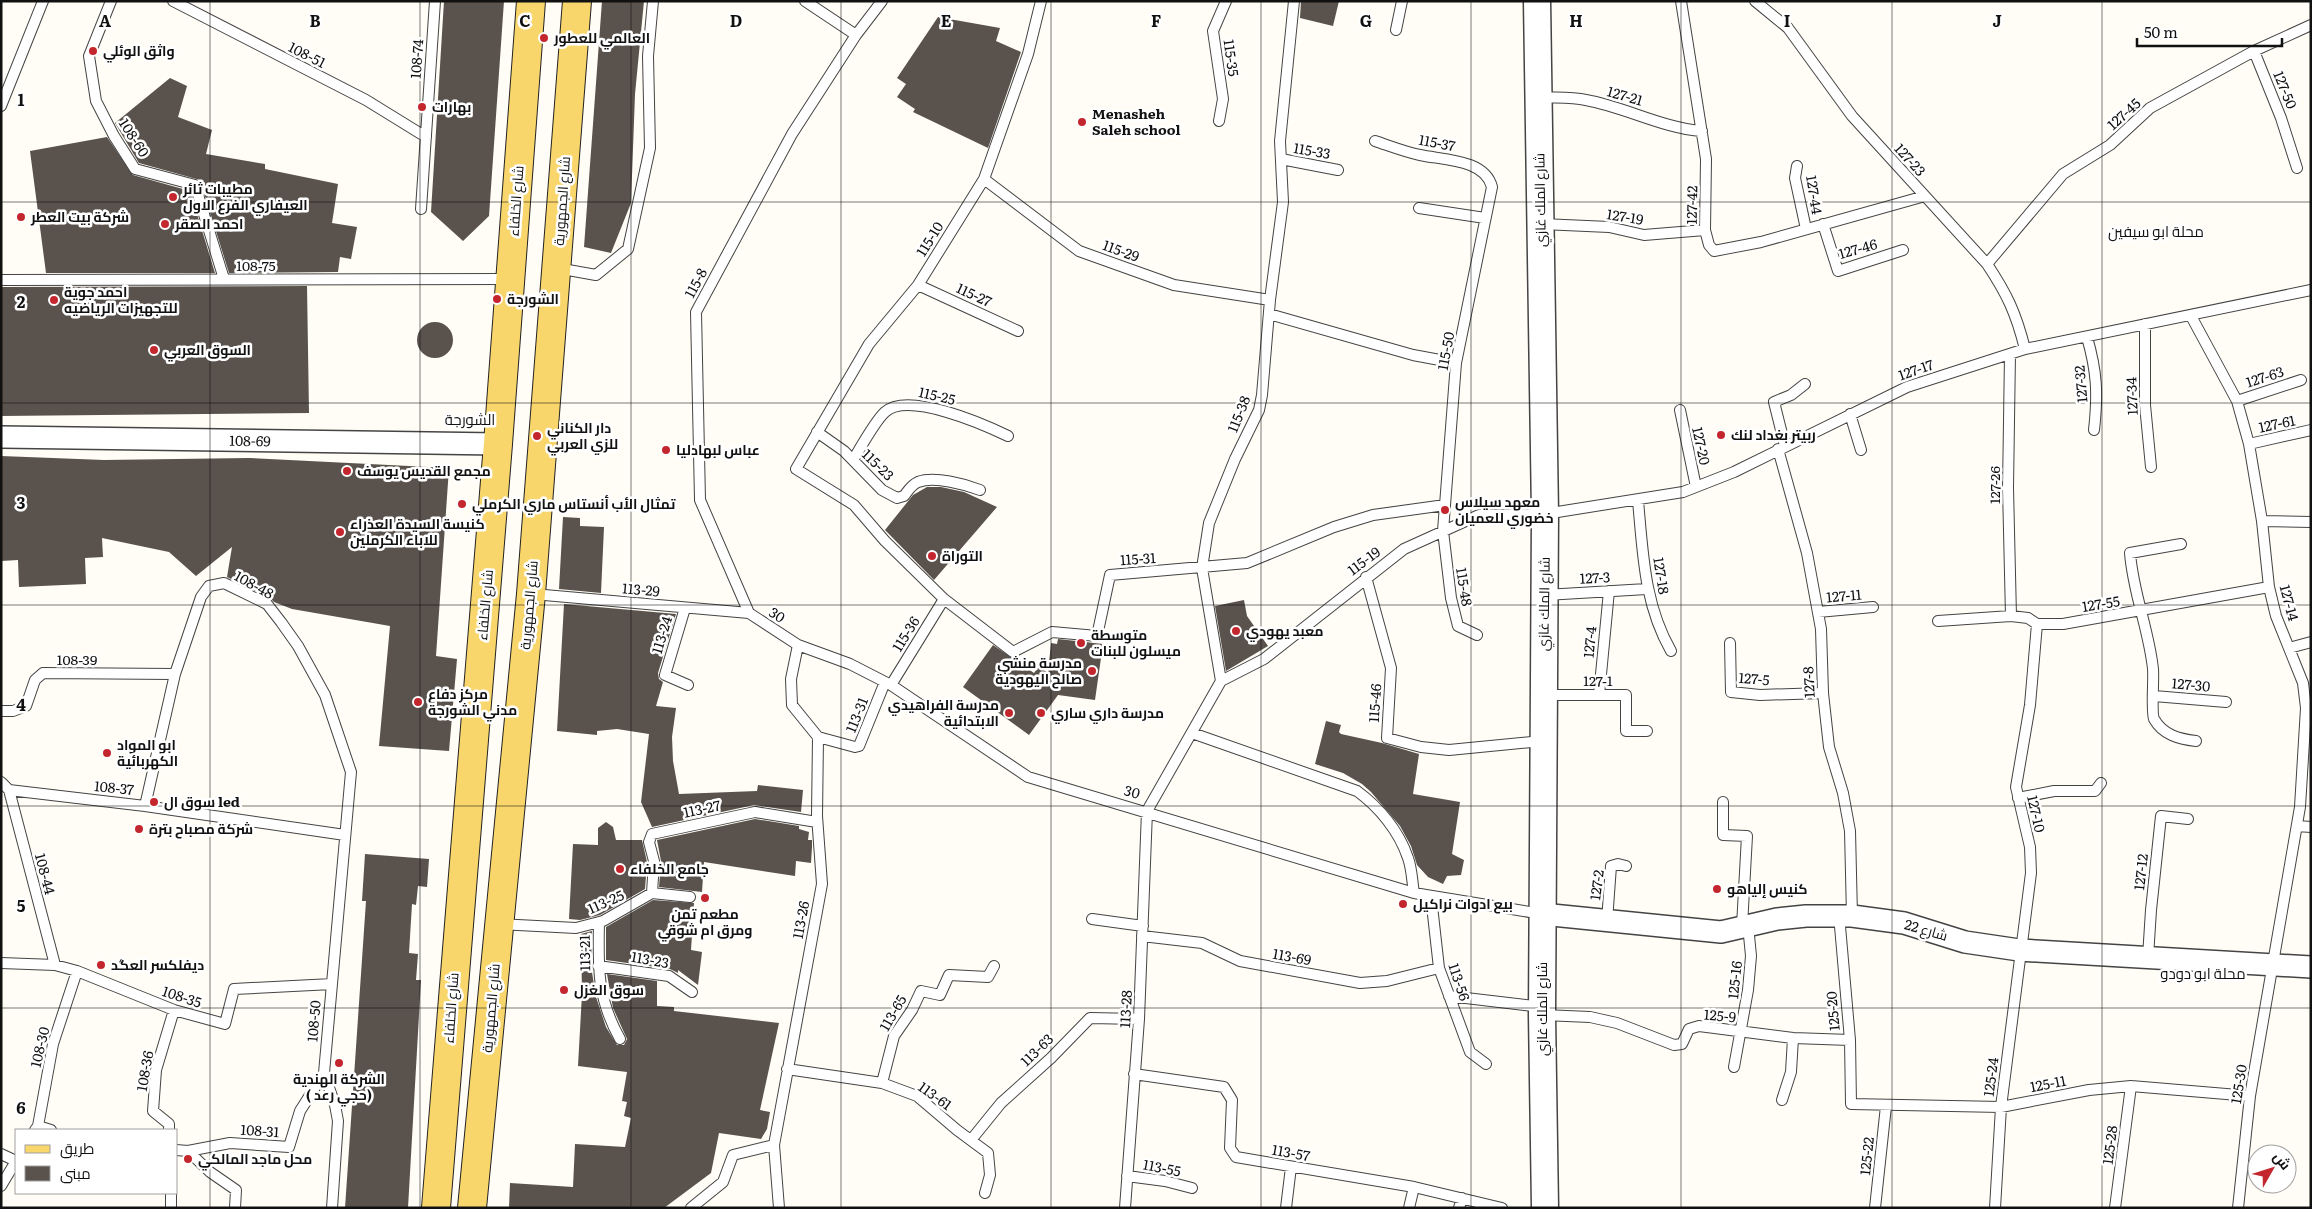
<svg xmlns="http://www.w3.org/2000/svg" width="2312" height="1209" font-family="Literata,Cairo,serif">
<style>
.building{fill:#5a524d}
.lines{fill:none;stroke-linecap:round;stroke-linejoin:round}
.service-casing{stroke:#444;stroke-width:12}
.minor-casing{stroke:#444;stroke-width:24}
.tertiary-casing{stroke:#444;stroke-width:29}
.primary-casing{stroke:#222;stroke-width:30}
.service{stroke:#fff;stroke-width:10}
.minor{stroke:#fff;stroke-width:21}
.tertiary{stroke:#fff;stroke-width:26}
.primary{stroke:#f9d66b;stroke-width:28}
.grid{fill:none;stroke:#111;stroke-width:1;stroke-opacity:0.55}
.poi-dot{fill:#c4262e;stroke:#fff;stroke-width:2}
.labels{text-anchor:middle;stroke-width:5;stroke-linejoin:round;paint-order:stroke}
.poi-label{font-size:14px;font-weight:bold;fill:#111;stroke:#fff;text-anchor:start}
.street-label{font-size:14px;fill:#111;stroke:#fff}
.neighbourhood-label{font-size:15px;fill:#111;stroke:#fff}
.grid-label{font-size:16px;text-anchor:middle;font-weight:bold;fill:#111;stroke:#fff;stroke-width:5;stroke-linejoin:round;paint-order:stroke}
</style>
<rect width="100%" height="100%" fill="#fffdf5"/>
<path class="building" d="M444,1H504L489,216L463,241L431,212Z
M602,1H644L635,94L631,203L611,253L584,247Z
M1301,1H1339L1333,26L1300,18Z
M938,17L1000,28L996,41L1021,52L988,148L913,112L915,109L897,97L906,84L897,78Z
M170,78L187,86L178,117L212,130L206,154L265,164V169L338,184L332,223L357,227L351,259L340,257L338,272L229,273L200,180L139,163L115,123Z
M107,137L133,175L190,191L215,273H46L30,151Z
M307,286L309,413L1,416V287Z
M417 340a18 18 0 1 1 36 0a18 18 0 1 1-36 0Z
M1,456L104,460L249,458L449,468L436,656L457,659L449,751L379,746L390,626L292,609L274,602L270,598L227,577L232,547L196,576L169,552L102,538L103,557L85,558L86,584L19,587L18,560L1,561Z
M927,487H941L964,492L997,507L934,580L885,530L913,495Z
M563,517L580,518V526L604,527L601,593L559,589Z
M1244,600L1247,616L1268,646L1226,671L1215,606Z
M564,604L676,614L658,673L659,679L663,682L656,706L676,708L672,737L673,761L679,794L757,791L758,785L803,790L801,812L754,805L652,827L641,802L649,734L617,729L597,731V735L557,731Z
M1058,639L1103,644L1095,700L1058,695L1029,735L963,687L993,645L1034,673L1039,666L1048,673L1051,643L1057,644Z
M1326,721L1341,725L1339,732L1341,734L1382,743L1419,754L1413,794L1460,802L1452,854L1464,860L1461,875L1447,876L1443,884L1428,877L1417,865L1411,846L1400,826L1371,792L1362,784L1343,773L1315,764Z
M755,819L799,826V829L809,832L808,840H812V847L811,863L796,861L795,876L704,862L702,892L659,887L661,861L657,840Z
M606,822L613,827L616,840H642L647,862L645,889L600,915L580,920L569,919L573,844L598,845V828Z
M365,854L429,859L427,887L418,886L416,905L412,904L409,953L418,954L416,980H421L408,1208H345L366,901H362Z
M653,900L694,903L691,950L702,952L698,985L678,970V973L670,969L606,960V927Z
M592,931L591,966L596,997L606,1027L617,1045H624L627,1039L613,1008L607,974L657,981V1006L674,1007V1011L779,1023L760,1110L770,1112L767,1129L761,1139L719,1133L711,1173L664,1208H509L510,1183L573,1187L575,1144L625,1147L631,1118L624,1116L627,1102L622,1101L627,1072L578,1066L582,994L581,934Z"/>
<g class="lines">
<defs>
<path id="service" d="M111,1L89,56L96,101L114,136L135,169L195,185L224,279
M173,1L366,100L426,137
M805,1L856,35
M1041,1L1028,54L984,179L918,285L869,344L796,469L854,505L885,541L944,599L1013,652L1052,632L1097,636L1110,575L1247,563L1334,527L1373,515L1445,505
M1681,1L1706,159L1705,230L1709,245L1714,251L1761,242L1925,196
M1755,1L1788,28L1852,116L1987,264C2007,294 2016,313 2025,349
M1396,30L1402,1
M2254,51L2281,118L2297,168
M1540,97C1555,98 1571,97 1586,100C1625,107 1662,128 1702,131
M1,106L43,1
M1219,121L1223,99L1213,31L1226,1
M1375,141C1390,146 1405,152 1420,155C1443,160 1485,159 1492,187L1456,363L1443,531L1451,598L1458,626L1477,635
M1281,159L1338,170
M1797,166L1795,178L1806,229
M984,179L1079,251L1174,285L1270,300
M1419,208L1485,218
M421,209L435,1
M1542,224L1609,227L1644,235L1705,230
M1823,224L1838,271L1903,250
M1987,264L2063,174L2110,145L2150,108L2254,51L2311,25
M557,268L596,275L628,249L650,148L648,56L653,1
M1,280L510,279
M918,285L1018,331
M1269,314L1413,355L1456,363
M2191,316L2237,401L2249,444L2262,521L2269,587L2276,616L2303,683L2306,708L2300,807L2250,1096L2238,1208
M2145,324V405L2151,467
M2087,337C2097,372 2098,394 2094,430
M2010,354L2008,488L2011,616
M2237,401L2301,380
M1680,410L1696,487
M1850,414L1861,450
M817,432L844,451L882,490L897,498L904,496C908,491 911,485 918,482C935,476 964,484 980,490
M2249,444L2311,430
M1785,446L1774,402L1791,395L1805,384
M1778,449L1807,553L1821,629L1823,693L1829,747L1843,793L1850,831L1852,916
M853,460C861,447 875,421 885,412C908,391 983,424 1008,436
M1638,501C1643,553 1644,604 1671,651
M2262,521L2311,522
M2181,544L2130,553C2133,593 2149,630 2153,669C2154,679 2151,713 2154,719C2163,735 2179,739 2196,741
M1366,577L1391,668L1387,738L1421,747L1449,750L1542,741
M533,594L749,613L798,645L850,664L891,685L1028,777L1414,893L1542,914
M1545,595L1647,589
M685,608L665,675L688,685
M1818,612L1873,607
M749,613L700,500L696,312L792,134L856,35L882,1
M1938,621L2011,616L2028,618L2037,624H2063L2269,587
M1730,643L1731,692L1760,695L1823,693
M2289,648L2311,642
M1221,681L1264,659L1404,549L1479,515L1545,514L1683,492L1734,472L1907,387L2025,349L2311,290
M891,685L944,599
M1545,695H1626V731H1647
M1599,695L1609,591
M2154,696L2226,702
M1,711H13L26,706L35,680L43,673L175,674
M1192,733L1357,791C1379,807 1399,831 1408,858C1412,869 1412,881 1414,893
M818,737L855,747L859,746L885,682
M1,782L9,790L145,806L345,835
M9,790L55,965
M2018,798L2054,791H2095L2101,783
M1723,802V835L1747,836L1742,926
M145,806L175,674L201,597L209,586L224,583L267,604L281,622L298,646L325,695L351,772L324,1073L335,1105L338,1121L332,1208
M2297,826L2311,827
M652,893L654,861L649,842L652,834L755,812L817,822
M1431,897L1439,968L1470,1052L1486,1064
M1839,915L1850,1040L1851,1104L2001,1107L2089,1090L2131,1086L2250,1096
M1092,919L1143,926
M1607,921L1611,866L1618,864L1626,866
M599,922C598,968 597,998 620,1039
M500,924L576,928L603,921L652,893L690,897
M1142,936L1202,943L1240,961L1360,983L1387,981L1439,968
M2148,957L2151,910L2161,816L2188,819
M1,963L55,965L77,971L174,1010L225,1024L234,989L332,984
M598,966L669,976L692,992
M1449,996L1542,1007
M1543,1015L1590,1017L1617,1023L1674,1045L1682,1044L1689,1029L1699,1026L1793,1038L1850,1040
M1734,1067L1748,990L1751,956L1748,925
M787,1069L882,1083L917,1096L957,1130L988,1153L990,1175L985,1193
M1134,1074L1224,1087L1232,1100L1230,1148L1236,1157L1414,1187L1502,1208
M882,1083L894,1036L912,1010L921,991L940,995L949,975L988,977L994,966
M1782,1100L1791,1072L1793,1038
M38,1126L51,1130
M35,1130L38,1126L53,1044L77,971
M169,1130V1124L153,1111L156,1070L174,1010
M971,1140L1001,1103L1051,1058L1090,1018L1139,1019
M176,1150L188,1151L230,1143L289,1147L300,1111L324,1073
M188,1151L210,1172L236,1190L235,1208
M1,1154L16,1161
M1127,1176L1165,1181L1192,1188
M1,1186L16,1161
M171,1208V1193
M691,1208L723,1182L733,1155L774,1145
M779,1208L774,1145L822,884L817,816L818,737L792,705L791,679L798,645
M1125,1208L1139,1019L1147,811L1221,681L1202,568L1209,523L1235,459L1259,410L1262,395L1270,300L1283,202L1280,141L1294,1
M1286,1208L1291,1167
M1409,1208L1414,1187
M1459,1208L1462,1198
M1875,1208L1886,1106
M1995,1208L2001,1107L2031,873L2030,847L2016,787L2030,705L2037,624
M2115,1208L2131,1086"/>
<path id="minor" d="M1,437L498,444
M1542,914L1721,932L1777,919L1806,916H1852L1904,923L1965,942L2019,950L2311,967"/>
<path id="tertiary" d="M1537,1L1545,514L1542,1015L1545,1208"/>
<path id="primary" d="M436,1208L498,444L531,1
M472,1208L531,594L577,1"/>
</defs>
<use href="#service" class="service-casing"/>
<use href="#minor" class="minor-casing"/>
<use href="#tertiary" class="tertiary-casing"/>
<use href="#primary" class="primary-casing"/>
<use href="#service" class="service"/>
<use href="#minor" class="minor"/>
<use href="#tertiary" class="tertiary"/>
<use href="#primary" class="primary"/>
</g>
<path class="grid" d="M210,1V1208M420,1V1208M631,1V1208M841,1V1208M1051,1V1208M1261,1V1208M1471,1V1208M1681,1V1208M1892,1V1208M2102,1V1208M1,202H2311M1,403H2311M1,605H2311M1,806H2311M1,1008H2311"/>
<g class="poi-dot">
<circle cx="544" cy="38" r="5"/>
<circle cx="93" cy="51" r="5"/>
<circle cx="422" cy="107" r="5"/>
<circle cx="1082" cy="122" r="5"/>
<circle cx="173" cy="197" r="5"/>
<circle cx="21" cy="217" r="5"/>
<circle cx="165" cy="224" r="5"/>
<circle cx="497" cy="299" r="5"/>
<circle cx="54" cy="300" r="5"/>
<circle cx="154" cy="350" r="5"/>
<circle cx="1721" cy="435" r="5"/>
<circle cx="537" cy="436" r="5"/>
<circle cx="666" cy="450" r="5"/>
<circle cx="347" cy="471" r="5"/>
<circle cx="462" cy="504" r="5"/>
<circle cx="1445" cy="510" r="5"/>
<circle cx="340" cy="532" r="5"/>
<circle cx="932" cy="556" r="5"/>
<circle cx="1236" cy="631" r="5"/>
<circle cx="1081" cy="643" r="5"/>
<circle cx="1092" cy="671" r="5"/>
<circle cx="418" cy="702" r="5"/>
<circle cx="1009" cy="713" r="5"/>
<circle cx="1041" cy="713" r="5"/>
<circle cx="107" cy="753" r="5"/>
<circle cx="154" cy="802" r="5"/>
<circle cx="139" cy="829" r="5"/>
<circle cx="620" cy="869" r="5"/>
<circle cx="1717" cy="889" r="5"/>
<circle cx="705" cy="898" r="5"/>
<circle cx="1403" cy="904" r="5"/>
<circle cx="101" cy="965" r="5"/>
<circle cx="564" cy="990" r="5"/>
<circle cx="339" cy="1063" r="5"/>
<circle cx="188" cy="1159" r="5"/>
</g>
<g class="labels">
<g class="poi-label">
<text x="554" y="43">العالمي للعطور</text>
<text x="103" y="56">واثق الوئلي</text>
<text x="432" y="112">بهارات</text>
<text x="1092" y="119">Menasheh<tspan x="1092" dy="16">Saleh school</tspan></text>
<text x="183" y="194">مطيبات ثائر<tspan x="183" dy="16">العيفاري الفرع الاول</tspan></text>
<text x="31" y="222">شركة بيت العطر</text>
<text x="175" y="229">احمد الصقر</text>
<text x="64" y="297">احمد جوية<tspan x="64" dy="16">للتجهيزات الرياضيه</tspan></text>
<text x="507" y="304">الشورجة</text>
<text x="164" y="355">السوق العربي</text>
<text x="547" y="433">دار الكناني<tspan x="547" dy="16">للزي العربي</tspan></text>
<text x="1731" y="440">ربيتر بغداد لنك</text>
<text x="676" y="455">عباس لبهادليا</text>
<text x="357" y="476">مجمع القديس يوسف</text>
<text x="1455" y="507">معهد سيلاس<tspan x="1455" dy="16">خضوري للعميان</tspan></text>
<text x="472" y="509">تمثال الأب أنستاس ماري الكرملي</text>
<text x="350" y="529">كنيسة السيدة العذراء<tspan x="350" dy="16">للاباء الكرملين</tspan></text>
<text x="942" y="561">التوراة</text>
<text x="1246" y="636">معبد يهودي</text>
<text x="1091" y="640">متوسطة<tspan x="1091" dy="16">ميسلون للبنات</tspan></text>
<text x="1082" y="668" text-anchor="end">مدرسة منشي<tspan x="1082" dy="16">صالح اليهودية</tspan></text>
<text x="428" y="699">مركز دفاع<tspan x="428" dy="16">مدني الشورجة</tspan></text>
<text x="999" y="710" text-anchor="end">مدرسة الفراهيدي<tspan x="999" dy="16">الابتدائية</tspan></text>
<text x="1051" y="718">مدرسة داري ساري</text>
<text x="117" y="750">ابو المواد<tspan x="117" dy="16">الكهربائية</tspan></text>
<text x="164" y="807">سوق ال led</text>
<text x="149" y="834">شركة مصباح بترة</text>
<text x="630" y="874">جامع الخلفاء</text>
<text x="1727" y="894">كنيس إلياهو</text>
<text x="1413" y="909">بيع ادوات نراكيل</text>
<text x="705" y="919" text-anchor="middle">مطعم تمن<tspan x="705" dy="16">ومرق ام شوقي</tspan></text>
<text x="111" y="970">ديفلكسر العگد</text>
<text x="574" y="995">سوق الغزل</text>
<text x="339" y="1084" text-anchor="middle">الشركة الهندية<tspan x="339" dy="16">( حجي رعد)</tspan></text>
<text x="198" y="1164">محل ماجد المالكي</text>
</g>
<g class="street-label">
<text transform="translate(307 55) rotate(27)" y="5">108-51</text>
<text transform="translate(1231 58) rotate(82)" y="5">115-35</text>
<text transform="translate(417 59) rotate(-86)" y="5">108-74</text>
<text transform="translate(2285 90) rotate(68)" y="5">127-50</text>
<text transform="translate(1625 96) rotate(16)" y="5">127-21</text>
<text transform="translate(2124 114) rotate(-42)" y="5">127-45</text>
<text transform="translate(134 138) rotate(57)" y="5">108-60</text>
<text transform="translate(1437 143) rotate(11)" y="5">115-37</text>
<text transform="translate(1312 151) rotate(10)" y="5">115-33</text>
<text transform="translate(1910 160) rotate(48)" y="5">127-23</text>
<text transform="translate(1814 195) rotate(81)" y="5">127-44</text>
<text transform="translate(1540 200) rotate(-91)" y="5">شارع الملك غازي</text>
<text transform="translate(516 201) rotate(-86)" y="5">شارع الخلفاء</text>
<text transform="translate(562 201) rotate(-86)" y="5">شارع الجمهورية</text>
<text transform="translate(1692 205) rotate(-89)" y="5">127-42</text>
<text transform="translate(1625 217) rotate(9)" y="5">127-19</text>
<text transform="translate(930 239) rotate(-58)" y="5">115-10</text>
<text transform="translate(1858 249) rotate(-16)" y="5">127-46</text>
<text transform="translate(1121 251) rotate(20)" y="5">115-29</text>
<text x="256" y="271">108-75</text>
<text transform="translate(696 283) rotate(-62)" y="5">115-8</text>
<text transform="translate(974 295) rotate(25)" y="5">115-27</text>
<text transform="translate(1446 351) rotate(-80)" y="5">115-50</text>
<text transform="translate(1916 370) rotate(-19)" y="5">127-17</text>
<text transform="translate(2265 377) rotate(-18)" y="5">127-63</text>
<text transform="translate(2081 384) rotate(-95)" y="5">127-32</text>
<text transform="translate(937 396) rotate(13)" y="5">115-25</text>
<text transform="translate(2132 396) rotate(-92)" y="5">127-34</text>
<text transform="translate(1239 414) rotate(-68)" y="5">115-38</text>
<text transform="translate(2277 424) rotate(-12)" y="5">127-61</text>
<text transform="translate(250 441) rotate(1)" y="5">108-69</text>
<text transform="translate(1701 446) rotate(78)" y="5">127-20</text>
<text transform="translate(878 465) rotate(44)" y="5">115-23</text>
<text transform="translate(1995 485) rotate(-90)" y="5">127-26</text>
<text transform="translate(1138 559) rotate(-4)" y="5">115-31</text>
<text transform="translate(1364 561) rotate(-37)" y="5">115-19</text>
<text transform="translate(1661 576) rotate(81)" y="5">127-18</text>
<text transform="translate(1595 578) rotate(-3)" y="5">127-3</text>
<text transform="translate(254 585) rotate(29)" y="5">108-48</text>
<text transform="translate(1464 587) rotate(81)" y="5">115-48</text>
<text transform="translate(641 590) rotate(5)" y="5">113-29</text>
<text transform="translate(1844 596) rotate(-5)" y="5">127-11</text>
<text transform="translate(2289 603) rotate(75)" y="5">127-14</text>
<text transform="translate(1544 604) rotate(-89)" y="5">شارع الملك غازي</text>
<text transform="translate(2101 604) rotate(-9)" y="5">127-55</text>
<text transform="translate(485 605) rotate(-85)" y="5">شارع الخلفاء</text>
<text transform="translate(529 605) rotate(-85)" y="5">شارع الجمهورية</text>
<text transform="translate(777 615) rotate(33)" y="5">30</text>
<text transform="translate(906 634) rotate(-58)" y="5">115-36</text>
<text transform="translate(662 635) rotate(-73)" y="5">113-24</text>
<text transform="translate(1590 642) rotate(-85)" y="5">127-4</text>
<text x="77" y="665">108-39</text>
<text transform="translate(1754 679) rotate(5)" y="5">127-5</text>
<text x="1598" y="686">127-1</text>
<text transform="translate(1809 682) rotate(-93)" y="5">127-8</text>
<text transform="translate(2191 685) rotate(5)" y="5">127-30</text>
<text transform="translate(1375 703) rotate(-86)" y="5">115-46</text>
<text transform="translate(857 715) rotate(-68)" y="5">113-31</text>
<text transform="translate(114 788) rotate(6)" y="5">108-37</text>
<text transform="translate(1132 792) rotate(16)" y="5">30</text>
<text transform="translate(702 809) rotate(-12)" y="5">113-27</text>
<text transform="translate(2036 814) rotate(77)" y="5">127-10</text>
<text transform="translate(2141 872) rotate(-84)" y="5">127-12</text>
<text transform="translate(45 874) rotate(75)" y="5">108-44</text>
<text transform="translate(1597 885) rotate(-83)" y="5">127-2</text>
<text transform="translate(606 902) rotate(-24)" y="5">113-25</text>
<text transform="translate(801 920) rotate(-80)" y="5">113-26</text>
<text transform="translate(1926 930) rotate(16)" y="5">شارع 22</text>
<text transform="translate(585 953) rotate(-91)" y="5">113-21</text>
<text transform="translate(1292 957) rotate(10)" y="5">113-69</text>
<text transform="translate(650 960) rotate(10)" y="5">113-23</text>
<text transform="translate(1735 980) rotate(-84)" y="5">125-16</text>
<text transform="translate(1459 982) rotate(72)" y="5">113-56</text>
<text transform="translate(182 997) rotate(18)" y="5">108-35</text>
<text transform="translate(451 1008) rotate(-86)" y="5">شارع الخلفاء</text>
<text transform="translate(491 1008) rotate(-85)" y="5">شارع الجمهورية</text>
<text transform="translate(1126 1009) rotate(-87)" y="5">113-28</text>
<text transform="translate(1542 1009) rotate(-90)" y="5">شارع الملك غازي</text>
<text transform="translate(1833 1011) rotate(-95)" y="5">125-20</text>
<text transform="translate(893 1013) rotate(-60)" y="5">113-65</text>
<text transform="translate(1720 1016) rotate(5)" y="5">125-9</text>
<text transform="translate(314 1021) rotate(-85)" y="5">108-50</text>
<text transform="translate(40 1047) rotate(-77)" y="5">108-30</text>
<text transform="translate(1037 1050) rotate(-44)" y="5">113-63</text>
<text transform="translate(145 1071) rotate(-80)" y="5">108-36</text>
<text transform="translate(1991 1077) rotate(-83)" y="5">125-24</text>
<text transform="translate(2048 1084) rotate(-11)" y="5">125-11</text>
<text transform="translate(2239 1084) rotate(-81)" y="5">125-30</text>
<text transform="translate(935 1096) rotate(36)" y="5">113-61</text>
<text transform="translate(260 1131) rotate(4)" y="5">108-31</text>
<text transform="translate(2110 1145) rotate(-83)" y="5">125-28</text>
<text transform="translate(1291 1153) rotate(10)" y="5">113-57</text>
<text transform="translate(1867 1156) rotate(-84)" y="5">125-22</text>
<text transform="translate(1162 1168) rotate(11)" y="5">113-55</text>
</g>
<g class="neighbourhood-label">
<text x="2156" y="237">محلة ابو سيفين</text>
<text x="470" y="425">الشورجة</text>
<text x="2203" y="979">محلة ابو دودو</text>
</g>
</g>
<g class="grid-label">
<text x="105" y="27">A</text>
<text x="315" y="27">B</text>
<text x="525" y="27">C</text>
<text x="736" y="27">D</text>
<text x="946" y="27">E</text>
<text x="1156" y="27">F</text>
<text x="1366" y="27">G</text>
<text x="1576" y="27">H</text>
<text x="1787" y="27">I</text>
<text x="1997" y="27">J</text>
<text x="21" y="106">1</text>
<text x="21" y="308">2</text>
<text x="21" y="509">3</text>
<text x="21" y="711">4</text>
<text x="21" y="912">5</text>
<text x="21" y="1114">6</text>
</g>
<rect width="2312" height="1209" fill="none" stroke="#111111" stroke-width="5"/>
<rect x="15" y="1129" width="162" height="65" fill="#ffffff" stroke="#a0a0a0"/>
<rect x="25" y="1145" width="25" height="8" fill="#f9d66b" stroke="#a0a0a0"/>
<text x="60" y="1154" font-size="15" fill="#111111">طريق</text>
<rect x="25" y="1166" width="25" height="15" fill="#5a524d" stroke="#a0a0a0"/>
<text x="60" y="1179" font-size="15" fill="#111111">مبنى</text>
<g transform="translate(2272 1169) rotate(51)"><circle r="24" fill="#ffffff" stroke="#a0a0a0"/>
<path d="M0-4L9 19L0 12L-9 19Z" fill="#c4262e"/>
<text y="-8" font-size="14" font-weight="bold" text-anchor="middle" fill="#111111">ش</text>
</g>
<path d="M2137 38v8h145v-8" fill="none" stroke="#111111" stroke-width="2.5"/>
<text x="2144" y="38" font-size="15" fill="#111111" stroke="#ffffff" stroke-width="4" paint-order="stroke">50 m</text>
</svg>
